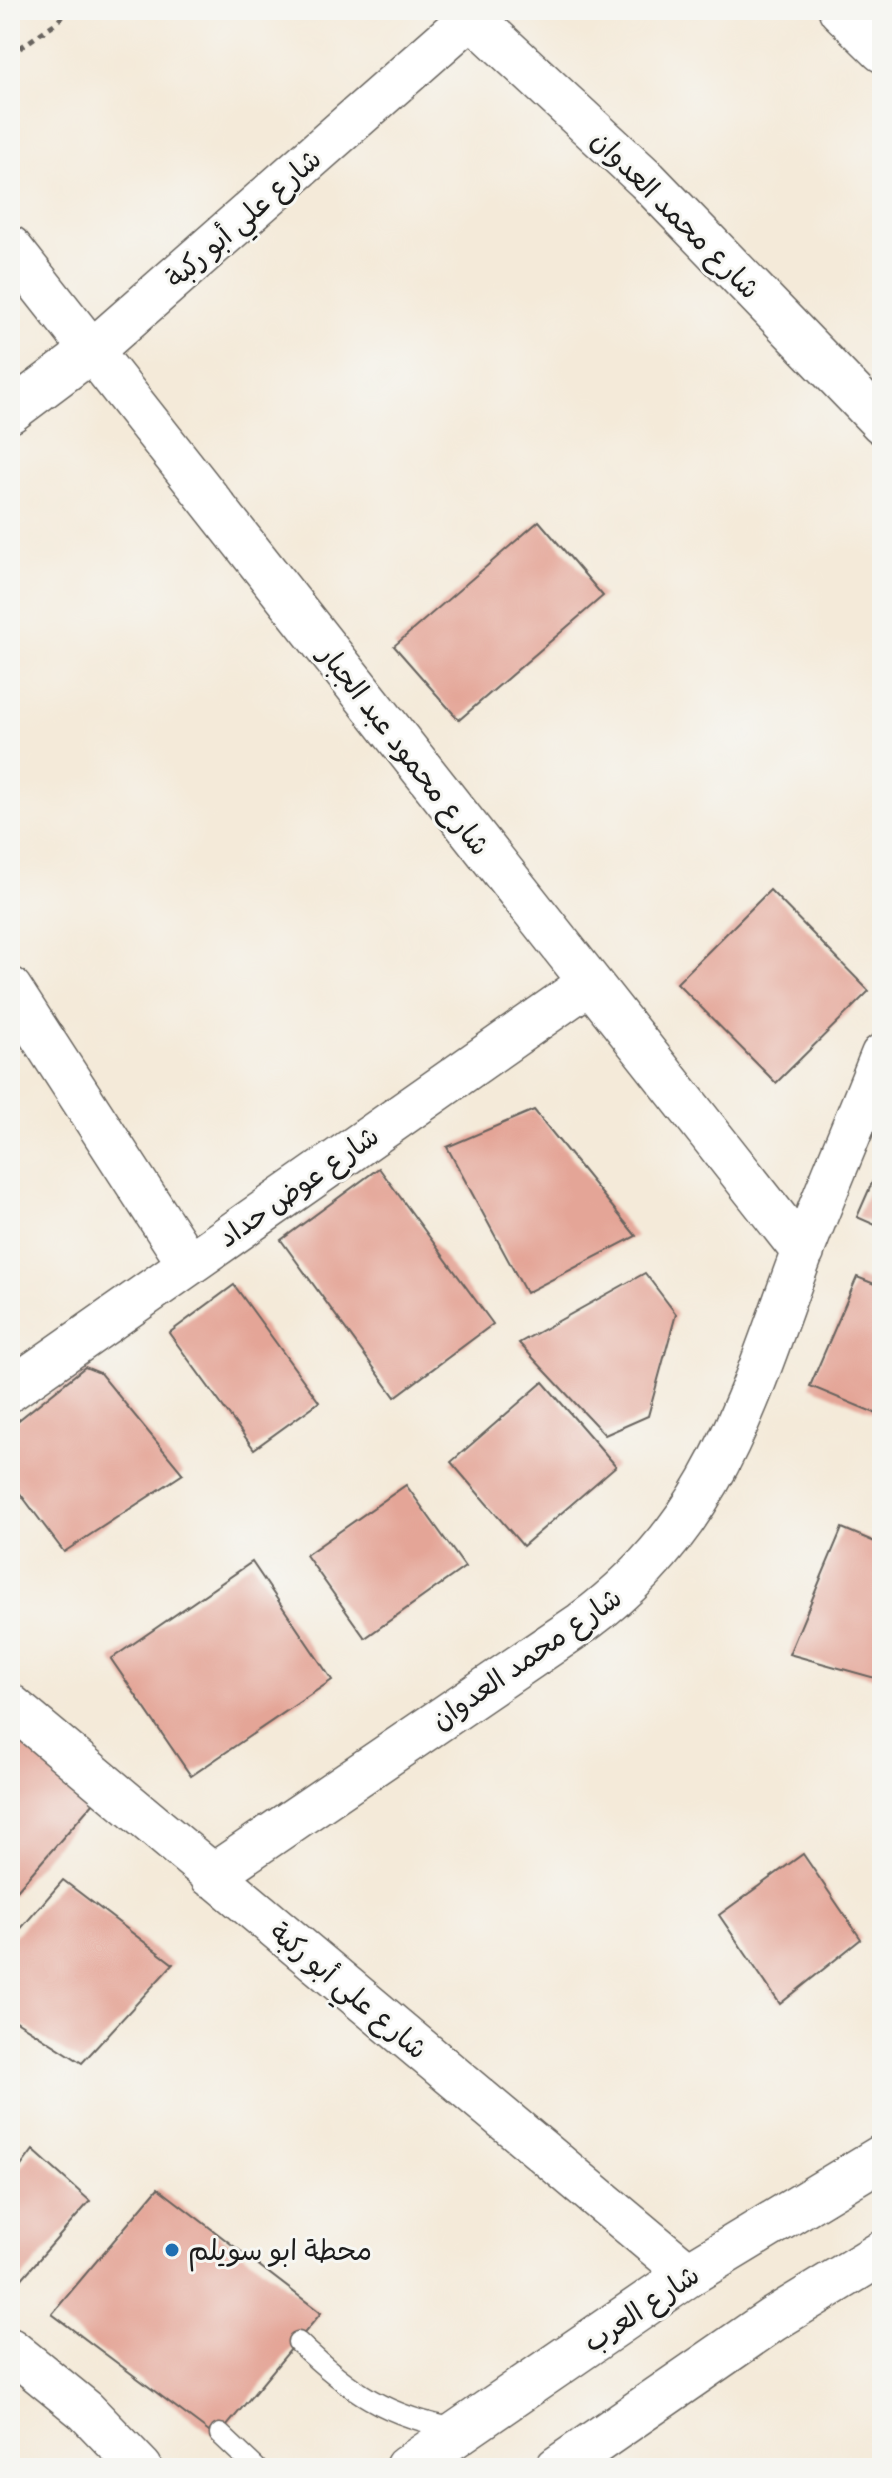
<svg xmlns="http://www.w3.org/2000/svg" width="892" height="2478" font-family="'Indie Flower','Playpen Sans Arabic',sans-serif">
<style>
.building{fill:#e4a597}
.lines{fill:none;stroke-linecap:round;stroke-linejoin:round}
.service-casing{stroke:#68645e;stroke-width:23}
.minor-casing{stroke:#68645e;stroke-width:45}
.secondary-casing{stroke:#68645e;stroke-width:47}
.path{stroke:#68645e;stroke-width:5;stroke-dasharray:6 6;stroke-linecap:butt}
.service{stroke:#fff;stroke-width:20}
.minor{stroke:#fff;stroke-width:42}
.secondary{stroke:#fff;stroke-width:44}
.poi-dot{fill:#1f6fb2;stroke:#f6f6f2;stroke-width:3}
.labels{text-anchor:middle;stroke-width:6;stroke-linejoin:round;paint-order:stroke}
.street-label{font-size:28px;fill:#1c1c1c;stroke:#f6f6f2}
.poi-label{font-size:28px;fill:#1c1c1c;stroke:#f6f6f2;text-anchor:start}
</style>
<rect width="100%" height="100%" fill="#f6f6f2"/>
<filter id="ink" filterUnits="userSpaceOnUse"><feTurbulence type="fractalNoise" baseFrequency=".0125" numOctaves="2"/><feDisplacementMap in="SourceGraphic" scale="16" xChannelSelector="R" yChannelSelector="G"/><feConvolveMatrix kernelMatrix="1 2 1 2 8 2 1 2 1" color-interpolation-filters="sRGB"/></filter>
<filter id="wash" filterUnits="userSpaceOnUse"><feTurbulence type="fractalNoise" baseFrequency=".006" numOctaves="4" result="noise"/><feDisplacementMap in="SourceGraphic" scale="32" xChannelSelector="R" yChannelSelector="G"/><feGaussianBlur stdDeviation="1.8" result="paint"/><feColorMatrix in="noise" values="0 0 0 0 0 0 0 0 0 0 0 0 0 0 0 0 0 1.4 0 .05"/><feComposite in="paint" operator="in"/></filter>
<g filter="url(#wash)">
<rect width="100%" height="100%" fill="#f4ead9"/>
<g id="blocks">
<path class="building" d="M539,521L603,596L459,720L394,646Z
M770,890L869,991L776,1083L677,983Z
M534,1110L636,1236L526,1293L447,1147Z
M882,1160V1228L857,1217Z
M379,1168L493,1324L395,1397L281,1240Z
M645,1273L676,1314L648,1416L605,1435L519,1343Z
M857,1277L882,1287V1416L810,1386Z
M234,1285L319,1402L254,1449L169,1333Z
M85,1367L100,1373L183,1474L64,1552L10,1480V1427Z
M543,1382L616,1466L523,1546L451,1462Z
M406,1485L465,1567L365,1638L306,1555Z
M842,1528L882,1545V1680L789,1654Z
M252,1562L332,1680L191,1776L111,1659Z
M10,1727L94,1802L10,1898Z
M803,1854L861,1939L780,2004L719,1915Z
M63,1880L173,1964L82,2063L10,2017V1941Z
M33,2150L90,2201L19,2282L10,2273V2181Z
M158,2188L321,2313L217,2438L52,2314Z"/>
</g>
</g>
<g filter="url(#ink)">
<use href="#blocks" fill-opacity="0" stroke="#68645e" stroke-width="2"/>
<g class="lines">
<defs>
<path id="service" d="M298,2342C349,2391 387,2417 458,2429
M220,2434L256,2468"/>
<path id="minor" d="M464,10L647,180L882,423
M840,10L882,51
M10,247L803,1252
M10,412L94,349L471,17
M10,988L188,1263
M10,1390L588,984
M10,1705L689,2274
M211,1876L582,1623C717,1524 746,1402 802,1253C827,1187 856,1121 882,1055
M10,2349L86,2411L141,2468"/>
<path id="secondary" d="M407,2468L689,2274L882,2157
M558,2468L772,2320L882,2253"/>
</defs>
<use href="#service" class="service-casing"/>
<use href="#minor" class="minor-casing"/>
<use href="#secondary" class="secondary-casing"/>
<path class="path" d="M10,55L57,22L68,10"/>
<use href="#service" class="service"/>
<use href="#minor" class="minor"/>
<use href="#secondary" class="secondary"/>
</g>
</g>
<circle class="poi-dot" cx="172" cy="2250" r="8"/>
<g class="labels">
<g class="street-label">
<text transform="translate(676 214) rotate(45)" y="10">شارع محمد العدوان</text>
<text transform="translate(243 218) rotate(-41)" y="10">شارع علي أبو ركبة</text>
<text transform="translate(405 750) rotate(52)" y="10">شارع محمود عبد الجبار</text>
<text transform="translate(298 1186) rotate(-35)" y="10">شارع عوض حداد</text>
<text transform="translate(526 1658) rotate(-35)" y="10">شارع محمد العدوان</text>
<text transform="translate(349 1990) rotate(40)" y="10">شارع علي أبو ركبة</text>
<text transform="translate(641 2308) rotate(-34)" y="10">شارع العرب</text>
</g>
<g class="poi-label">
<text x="188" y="2260">محطة ابو سويلم</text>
</g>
</g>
<rect width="892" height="2478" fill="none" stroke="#f6f6f2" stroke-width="40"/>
</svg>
